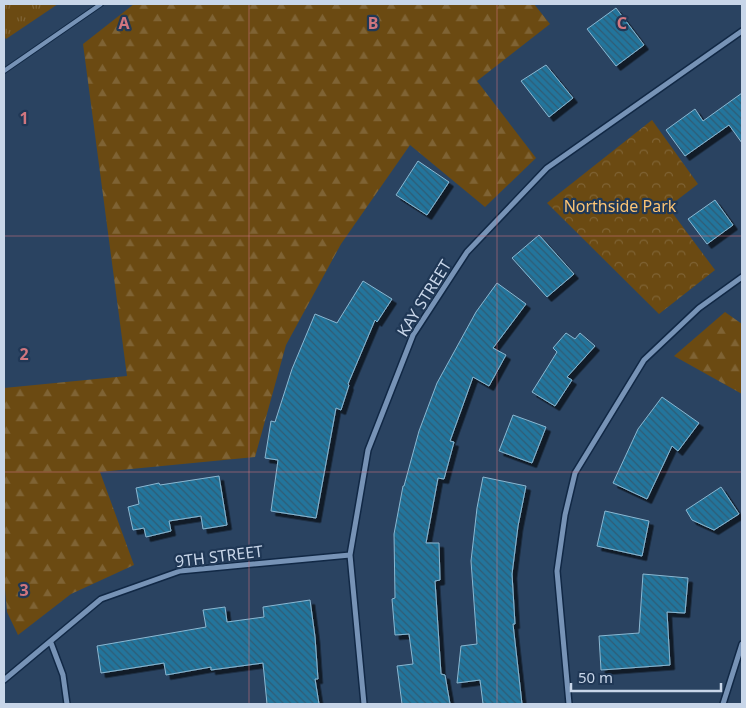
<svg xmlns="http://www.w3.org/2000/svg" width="746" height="708" font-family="'Noto Sans',sans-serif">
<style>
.grass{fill:url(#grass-tufts)}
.forest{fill:url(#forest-firs)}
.park{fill:url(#park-crowns)}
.building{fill:url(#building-back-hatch);stroke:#8ab7d1;filter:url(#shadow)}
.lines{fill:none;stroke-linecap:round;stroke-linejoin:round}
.lane-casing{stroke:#112845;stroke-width:6}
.street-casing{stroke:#112845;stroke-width:8}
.lane{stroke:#7793b6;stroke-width:4}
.street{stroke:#7793b6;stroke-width:5}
.grid{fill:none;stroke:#d0767f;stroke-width:1;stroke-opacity:0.55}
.labels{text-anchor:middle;stroke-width:4.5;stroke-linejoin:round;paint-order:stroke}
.park-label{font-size:16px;fill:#fbc475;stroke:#203856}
.street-label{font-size:16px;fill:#c8d6e9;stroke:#203856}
.grid-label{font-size:16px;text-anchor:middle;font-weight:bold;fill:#d0767f;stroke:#203856;stroke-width:4.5;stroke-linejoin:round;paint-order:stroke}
</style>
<defs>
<pattern id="grass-tufts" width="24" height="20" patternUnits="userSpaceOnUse" patternTransform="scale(1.25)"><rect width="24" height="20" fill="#6b4a12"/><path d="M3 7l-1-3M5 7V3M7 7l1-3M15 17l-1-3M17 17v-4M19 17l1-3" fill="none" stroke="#7f6334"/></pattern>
<pattern id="forest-firs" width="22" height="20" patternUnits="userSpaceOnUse" patternTransform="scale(1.25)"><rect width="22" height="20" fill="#6b4a12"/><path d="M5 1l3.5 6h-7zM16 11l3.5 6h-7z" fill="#7f6334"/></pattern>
<pattern id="park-crowns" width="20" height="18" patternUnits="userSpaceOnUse" patternTransform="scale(1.25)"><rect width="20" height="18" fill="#6b4a12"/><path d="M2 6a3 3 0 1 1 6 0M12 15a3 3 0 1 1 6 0" fill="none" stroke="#7f6334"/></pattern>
<pattern id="building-back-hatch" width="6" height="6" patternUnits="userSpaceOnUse" patternTransform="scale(1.25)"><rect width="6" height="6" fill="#24749c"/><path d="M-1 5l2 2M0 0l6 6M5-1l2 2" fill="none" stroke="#2f5d75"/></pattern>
<filter id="shadow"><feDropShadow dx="4.5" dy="4.5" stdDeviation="0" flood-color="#0009"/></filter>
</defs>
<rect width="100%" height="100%" fill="#2a4361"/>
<path class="grass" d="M4,4H58L6,39L4,36Z"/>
<path class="forest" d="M134,4H534L550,24L477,81L536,158L485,207L410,145L341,244L286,345L255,457L100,472L134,565L71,594L18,635L7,612L4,577V388L127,376L83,44Z
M725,312L742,324V394L674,356Z"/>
<path class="park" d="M652,120L698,184L668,207L715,270L659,314L547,203Z"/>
<path class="building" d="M616,8L644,45L616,66L587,29Z
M546,65L573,98L549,117L521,81Z
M742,93V143L729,125L685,156L666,130L695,109L703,121Z
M418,161L449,182L427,215L396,195Z
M715,200L733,225L707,244L688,219Z
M539,235L574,274L547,297L512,258Z
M363,281L392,299L377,322L375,320L348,384L349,385L341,410L336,408L316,518L271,511L278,460L265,458L271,421L275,422L292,369L315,314L337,323Z
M497,283L526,304L493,348L506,355L489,386L473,377L450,441L454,442L444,479L438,478L426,543H439L440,580L435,581L441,674L445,675L450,704H402L397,666L413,664L409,634L395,635L392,599L395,598L394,534L403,486H404L419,431L437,383L476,312Z
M566,333L575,339L580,333L595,346L567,377L572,380L555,406L532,392L557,352L553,348Z
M662,397L699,423L678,451L672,446L647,499L613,483L638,429Z
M513,415L546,427L532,463L499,451Z
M219,476L227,525L203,529L201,516L169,521L171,531L146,537L144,528L133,530L128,507L139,504L136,488L159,483L160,485Z
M483,477L526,486L518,526L512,574L515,624H513L522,704H483L480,680L457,683L461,646L477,644L471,561L477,508Z
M721,487L739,514L714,530L692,520L686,510Z
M605,511L649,521L642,556L597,546Z
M643,574L688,578L685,613L667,612L670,665L601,670L599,636L639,633Z
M310,600L315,637L318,679H315L319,704H267L263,663L211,670V667L166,675L164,663L101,673L97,646L206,627L203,610L225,607L227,622L264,617L263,607Z"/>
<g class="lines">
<defs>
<path id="lane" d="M4,71L101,4"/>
<path id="street" d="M51,643L63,675L67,704
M4,680L101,599L180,571L350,555
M364,704L350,555L368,450L413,335L467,252L547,168L742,31
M569,704L557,571L565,515L575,473L644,360L699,308L742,277
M723,704L742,644"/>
</defs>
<use href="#lane" class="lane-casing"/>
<use href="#street" class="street-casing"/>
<use href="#lane" class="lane"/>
<use href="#street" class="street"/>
</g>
<path class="grid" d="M249,4V704M497,4V704M4,236H742M4,472H742"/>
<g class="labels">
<g class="park-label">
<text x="620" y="212">Northside Park</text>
</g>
<g class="street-label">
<text transform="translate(424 298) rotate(-58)" y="6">KAY STREET</text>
<text transform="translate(219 556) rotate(-7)" y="6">9TH STREET</text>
</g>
</g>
<g class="grid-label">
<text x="124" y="29">A</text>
<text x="373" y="29">B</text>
<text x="622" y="29">C</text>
<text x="24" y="124">1</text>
<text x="24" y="360">2</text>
<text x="24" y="596">3</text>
</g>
<rect width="746" height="708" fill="none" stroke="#c8d6e9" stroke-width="10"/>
<path d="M571 683v8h150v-8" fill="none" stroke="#c8d6e9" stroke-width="2.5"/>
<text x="578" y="683" font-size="15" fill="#c8d6e9" stroke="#203856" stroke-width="4" paint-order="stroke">50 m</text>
</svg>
